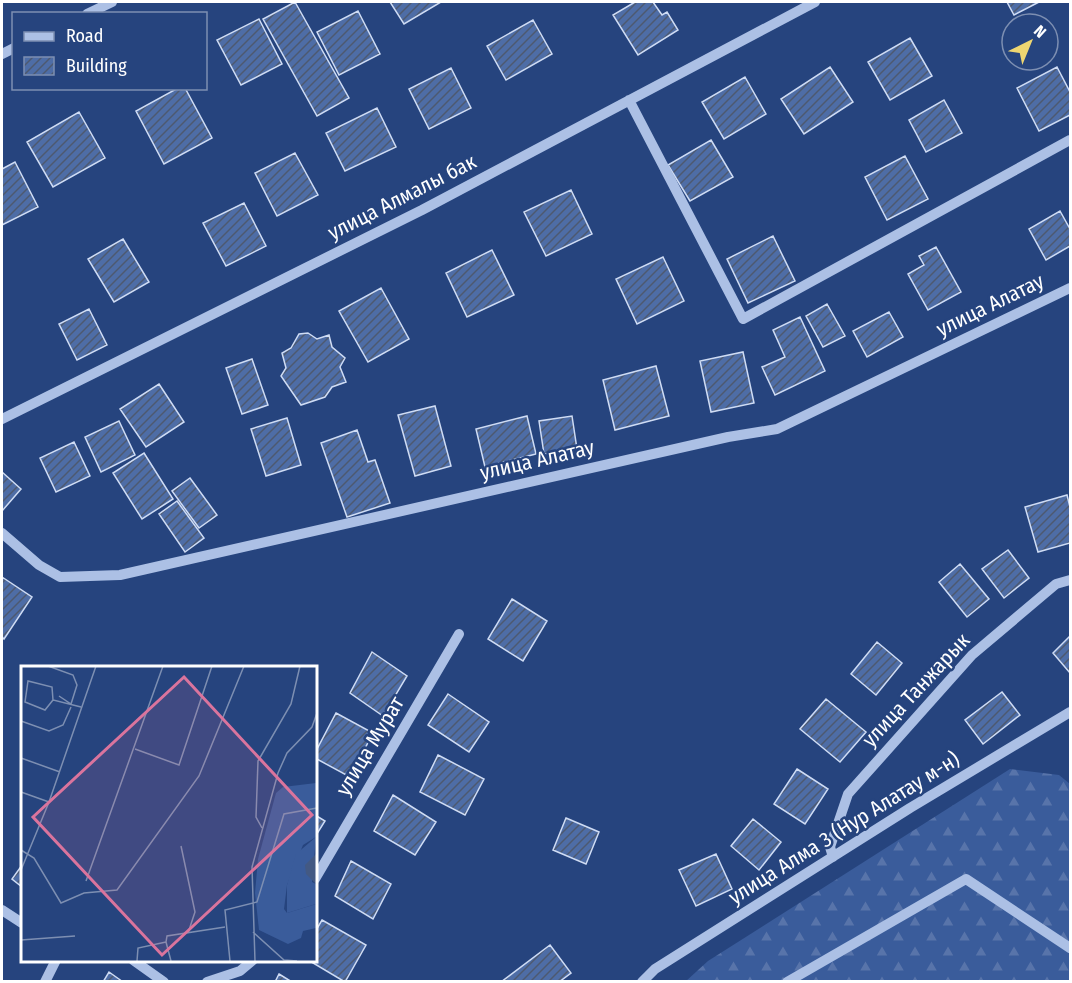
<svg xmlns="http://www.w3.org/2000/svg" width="1072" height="983" font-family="'Fira Sans Condensed',sans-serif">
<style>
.forest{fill:url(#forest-firs)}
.building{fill:url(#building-hatch);stroke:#cfdcf4;stroke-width:1.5}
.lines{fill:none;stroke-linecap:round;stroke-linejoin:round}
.minor{stroke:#acc0e5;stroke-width:10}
.labels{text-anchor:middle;stroke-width:5;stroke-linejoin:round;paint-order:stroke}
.street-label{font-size:21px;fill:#fff;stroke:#26447e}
.inset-road{fill:none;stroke:#7d8fb2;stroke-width:1.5}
.view{fill:#da749d;fill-opacity:0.15;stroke:#da749d;stroke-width:3}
.inset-edge{fill:none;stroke:#fff;stroke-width:3}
</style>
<defs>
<pattern id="forest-firs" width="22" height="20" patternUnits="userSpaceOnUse" patternTransform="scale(1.5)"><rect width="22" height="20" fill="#3a5c9b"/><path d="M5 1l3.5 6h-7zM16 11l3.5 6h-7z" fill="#5874aa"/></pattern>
<pattern id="building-hatch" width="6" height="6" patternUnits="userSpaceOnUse" patternTransform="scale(1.5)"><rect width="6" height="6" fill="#4e6da6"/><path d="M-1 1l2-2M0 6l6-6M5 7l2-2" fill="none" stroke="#4d5970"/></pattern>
</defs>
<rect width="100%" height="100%" fill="#26447e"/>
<path class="forest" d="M1010,769L1059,775L1070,784V981L685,982L708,961Z"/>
<path class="building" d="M295,2L349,98L317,116L263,19Z
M390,2H441L404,24Z
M635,2H653L662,15L667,12L678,30L638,55L613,15Z
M1007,2H1039L1014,15Z
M358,11L380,54L339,75L317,32Z
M259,19L282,64L241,85L217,40Z
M533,20L552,54L506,80L487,46Z
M910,38L932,76L890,100L868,62Z
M830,67L853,102L804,134L781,99Z
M1057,67L1070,92V115L1039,131L1017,88Z
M451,68L471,108L429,129L409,89Z
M745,77L766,114L724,139L702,102Z
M178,88H185L212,138L164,164L136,111Z
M944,100L962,133L926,152L909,120Z
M377,108L396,147L345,171L326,133Z
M79,112L105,158L53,187L27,142Z
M711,140L733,177L690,201L668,165Z
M295,153L318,195L277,216L255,173Z
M905,156L928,199L887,220L865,177Z
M15,162L38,207L2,225V169Z
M571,190L592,234L546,256L524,212Z
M244,203L266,246L226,266L203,223Z
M1060,211L1070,229V246L1046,260L1029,229Z
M773,236L795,281L748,303L727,259Z
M123,239L149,282L114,302L88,259Z
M936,247L961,292L928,310L908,274L924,265L919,256Z
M492,250L514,295L467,317L446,273Z
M663,257L684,301L637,324L616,279Z
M381,288L409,339L368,362L339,311Z
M827,304L845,336L823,347L806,316Z
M89,309L107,345L77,360L59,324Z
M889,312L903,337L867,357L853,331Z
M800,317L825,371L775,395L762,367L785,357L773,330Z
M308,333L317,339L329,335L332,347L345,358L340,367L346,382L332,387L325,397L301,405L281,376L286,368L282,353L291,348L299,334Z
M743,352L754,403L711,412L700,361Z
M252,359L268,405L242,414L226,368Z
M656,366L669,416L615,430L603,380Z
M159,384L184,422L146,447L120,409Z
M435,406L451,466L415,476L398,415Z
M527,416L536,454L485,467L476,429Z
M572,416L577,449L544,454L539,421Z
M287,418L301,465L266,476L251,429Z
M119,421L135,455L101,472L85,437Z
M357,430L368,462L375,460L390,503L347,517L321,443Z
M74,442L90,476L56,492L40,458Z
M144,453L173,499L142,519L113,473Z
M2,472L21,489L2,511Z
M190,478L217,515L199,528L172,491Z
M1067,495L1070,507V543L1038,552L1025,507Z
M177,501L204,538L185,552L159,514Z
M1008,550L1029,578L1004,598L982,569Z
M960,564L989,599L967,617L939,582Z
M2,577L32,597L4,639L2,637Z
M512,599L547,621L523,661L488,639Z
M1070,636V673L1053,653Z
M877,642L902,663L876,695L851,674Z
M372,652L407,676L383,716L350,693Z
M1002,692L1020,715L983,744L965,720Z
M448,694L489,722L469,752L428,725Z
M826,699L866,732L840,762L800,729Z
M336,713L373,733L350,777L315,758V753Z
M438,755L484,779L465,815L420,792Z
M797,769L828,789L805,824L774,804Z
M393,795L436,822L415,855L374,831Z
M315,815L325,821L315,837Z
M566,818L599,832L586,864L553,850Z
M753,819L781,842L759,870L731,846Z
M716,854L732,889L696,906L679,870Z
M351,861L391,884L373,919L335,896Z
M22,865V887L12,879Z
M322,920L366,945L345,982L308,960H315V932Z
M550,945L571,973L559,982H501Z
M109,972L123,982H103Z
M279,974L292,982H275Z"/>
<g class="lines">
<path class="minor" d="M87,14L112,2
M2,54L14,48
M629,100L743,319L1070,140
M2,419L422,210L815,2
M2,533L39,565L60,577L120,575L728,437L777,429L1070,288
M833,857L830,847L848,794L972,655L1056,584L1070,580
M315,879L459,634
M2,910L22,923
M133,960L164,982
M45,982L56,960
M207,982L240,971L253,960
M642,982L655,969L674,957L910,808L1070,712
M787,982L966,879L1070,948"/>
</g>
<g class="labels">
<g class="street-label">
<text transform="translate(402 197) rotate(-27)" y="7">улица Алмалы бак</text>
<text transform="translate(990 305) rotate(-26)" y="7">улица Алатау</text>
<text transform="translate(537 460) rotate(-13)" y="7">улица Алатау</text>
<text transform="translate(916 690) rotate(-47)" y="7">улица Танжарык</text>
<text transform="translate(370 746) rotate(-59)" y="7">улица Мурат</text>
<text transform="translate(844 828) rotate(-32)" y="7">улица Алма 3 (Нур Алатау м-н)</text>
</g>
</g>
<g transform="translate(21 666)">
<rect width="296" height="296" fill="#26447e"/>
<path d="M295,117V171L282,179L266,219L263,243L266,247L295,238V262L282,265L280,272L267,278L238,264L234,227L237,193L255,127L262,121Z" fill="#3a5c9b"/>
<path d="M295,171L291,216L295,218V238L266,247V219L275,188Z" fill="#3a5c9b"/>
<path d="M295,188V218L285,208L284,199Z" fill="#435983"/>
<path class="inset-road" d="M27,0L52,9L56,19L50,38L38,30M32,34L24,44L4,36L7,15L31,21L32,34L60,41M0,55L28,65L42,59L50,41M114,83L158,99L191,0M0,92L39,106M0,126L28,136M241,162L235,151L237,95L270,38L279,0M160,180L174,246L167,267M0,184L13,192L40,237L63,227L96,224L178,110L223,0M0,204L28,136L75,0M65,215L142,0M232,266L263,294L276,295M0,274L54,270M145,276L146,270L204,261M145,276L150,295M116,295L117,282L145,276M209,295L204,244L236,236L263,148L296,142M234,295L231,201L257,107L266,87L291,61L296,47"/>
<path class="view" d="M163,11L291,149L141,289L12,151Z"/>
<rect width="296" height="296" class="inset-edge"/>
</g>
<rect width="1072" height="983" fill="none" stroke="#ffffff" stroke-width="6"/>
<rect x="12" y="12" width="195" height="78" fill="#26447e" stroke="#7d8fb2" stroke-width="1.5"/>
<rect x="24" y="32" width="30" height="9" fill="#acc0e5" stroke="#7d8fb2" stroke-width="1.5"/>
<text x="66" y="42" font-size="18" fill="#ffffff">Road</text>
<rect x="24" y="57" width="30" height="18" fill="url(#building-hatch)" stroke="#7d8fb2" stroke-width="1.5"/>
<text x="66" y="72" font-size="18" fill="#ffffff">Building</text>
<g transform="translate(1030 42) rotate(43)"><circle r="28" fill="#26447e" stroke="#7d8fb2" stroke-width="1.5"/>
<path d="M0-4.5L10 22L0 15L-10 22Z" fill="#eed671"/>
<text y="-9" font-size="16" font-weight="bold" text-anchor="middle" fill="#ffffff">N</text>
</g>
</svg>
